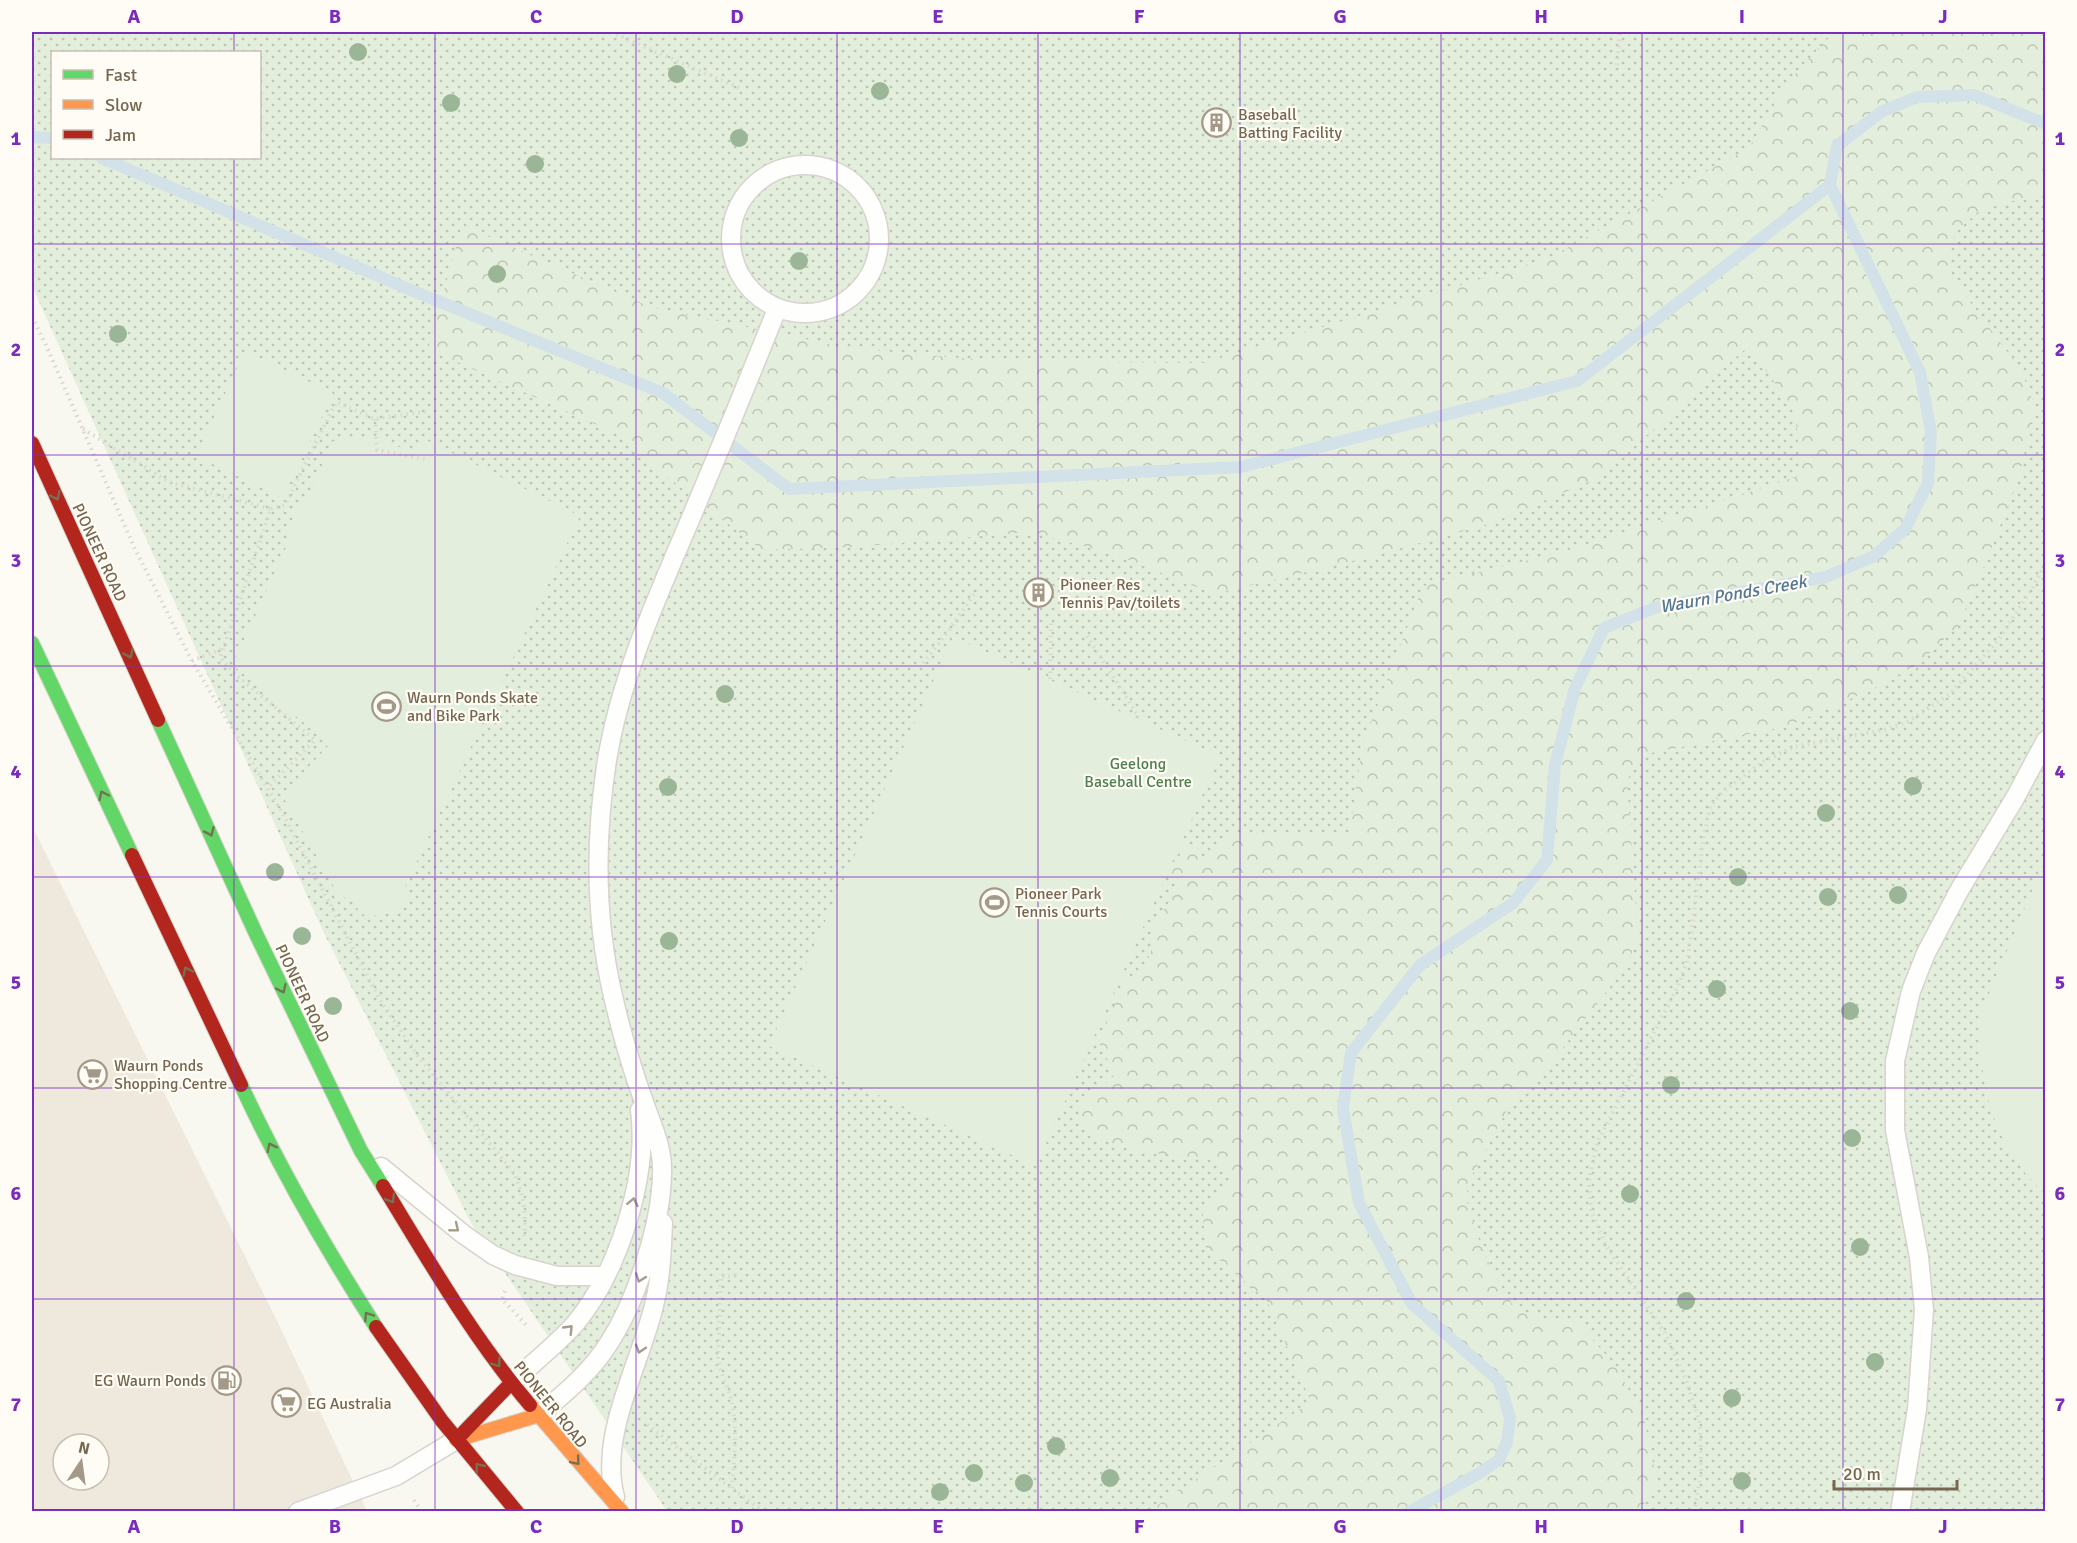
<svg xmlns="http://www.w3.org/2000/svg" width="2077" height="1543" font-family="Signika,sans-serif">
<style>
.commercial{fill:#eee8dd;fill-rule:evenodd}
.green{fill:url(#green-dots);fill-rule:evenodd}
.forest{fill:url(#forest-crowns)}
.pitch{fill:#e3efdc}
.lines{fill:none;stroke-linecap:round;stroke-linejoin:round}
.stream{stroke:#d3e1e8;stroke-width:12}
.lane-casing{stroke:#d7d3cd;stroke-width:21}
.fast-casing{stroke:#d7d4cd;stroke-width:16}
.slow-casing{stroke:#d7d4cd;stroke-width:16}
.jam-casing{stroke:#d7d4cd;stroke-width:16}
.path{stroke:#dad7d1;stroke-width:4;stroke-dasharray:1.5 4.5;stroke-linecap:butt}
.lane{stroke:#fefefd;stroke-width:18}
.fast{stroke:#63d668;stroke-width:14}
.slow{stroke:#ff974d;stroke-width:14}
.jam{stroke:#b3261e;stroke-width:14}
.tree{fill:#9bb696}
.oneway{stroke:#747253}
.oneway2{stroke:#a69c8d}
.grid{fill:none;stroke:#7b2cbf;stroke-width:1.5;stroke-opacity:0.55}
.labels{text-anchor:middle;stroke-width:4.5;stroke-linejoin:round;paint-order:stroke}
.poi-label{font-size:16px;fill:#766751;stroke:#fefcf4;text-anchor:start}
.street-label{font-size:16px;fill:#766751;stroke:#fefcf4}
.park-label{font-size:16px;fill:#4f804d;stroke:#fefcf4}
.water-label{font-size:18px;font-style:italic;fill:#547994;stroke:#fefcf4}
.neatline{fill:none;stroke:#7b2cbf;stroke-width:2}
.grid-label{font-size:20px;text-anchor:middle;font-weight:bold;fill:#7b2cbf}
</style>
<defs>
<pattern id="green-dots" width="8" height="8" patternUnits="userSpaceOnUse" patternTransform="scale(1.5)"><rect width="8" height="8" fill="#e3efdc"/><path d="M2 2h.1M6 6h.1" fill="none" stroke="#bdc5b5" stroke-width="1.8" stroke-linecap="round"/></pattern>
<pattern id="forest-crowns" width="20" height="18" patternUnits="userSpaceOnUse" patternTransform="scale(1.5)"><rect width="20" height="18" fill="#e3efdc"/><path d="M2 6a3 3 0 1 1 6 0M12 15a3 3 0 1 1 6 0" fill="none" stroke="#bdc5b5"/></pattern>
</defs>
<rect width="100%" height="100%" fill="#f8f7f0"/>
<path class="commercial" d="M32,826L277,1321L367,1511H32ZM63,1444H99V1480H63Z"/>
<path class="green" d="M32,32H2045V1511H667L471,1223L324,933L32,286ZM52,52H260V158H52Z"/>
<path class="forest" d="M1873,32H2045V200H2016L1979,211L1956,232L1948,251L1952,278L2021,370L2035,407L2018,481L1985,564L1958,626L1918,664L1871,690L1785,727L1651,753L1633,767L1627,782L1638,937L1627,965L1559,1053L1507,1110L1470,1179L1466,1198L1477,1235L1492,1271L1514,1307L1543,1320L1574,1319L1616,1366L1644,1418L1657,1482L1640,1511H1149L1311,1402L1267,1301L1206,1248L1202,1206L1234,1181L1217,1160L1134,1151L1086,1133L1077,1108L1115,1075L1099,1043L1124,979L1144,971L1154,942L1151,930L1181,883L1171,872L1186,843L1197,846L1203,861L1212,849L1238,832L1349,835L1363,743L1423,586L1588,545L1801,475L1795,412L1749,346L1598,478L1489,524L1369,557L1214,594L1111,553L1030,532L853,547L762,550L634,451L615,433L428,349L462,225L650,307L849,348L994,361L1204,363L1549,258L1749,148L1787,83L1827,39Z"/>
<path class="pitch" d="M245,351L333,393L283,498L196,456Z
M382,435L383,444L411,449L426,440L580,516L403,891L411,895C397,912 384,919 361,914L353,902L338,894L282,795L330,744L236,668L235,660L285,550L296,503L304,505L333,441Z
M953,637L1220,756L1036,1166L769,1046Z
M2045,860L2046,1194H2045L2028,1177L2005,1144L1990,1108L1981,1062L1980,1015Z"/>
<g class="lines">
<path class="stream" d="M32,137L52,138
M102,158L418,293L663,393L789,489L1241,467L1577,381L1830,185
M1409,1512L1478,1474L1499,1460L1507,1442L1510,1418L1499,1381L1412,1304L1359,1203L1343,1108L1351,1053L1420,965L1513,903L1547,860L1555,765L1575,688L1604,628L1657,607L1826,577L1874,556L1905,529L1928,483L1931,432L1920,372L1830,185L1837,146L1881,112L1917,97L1974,95L2046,124"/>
<defs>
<path id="lane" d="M731 239a74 74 0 1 1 148 0a74 74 0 1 1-148 0Z
M381,1167L463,1234L493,1255L515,1265L557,1276H605
M511,1383C532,1364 556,1345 575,1324C618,1272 649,1177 640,1110
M539,1415C565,1393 591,1372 609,1343C637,1300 663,1219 662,1168C662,1144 650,1121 643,1099C631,1066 621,1031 613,996C595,919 595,837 607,760C620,681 653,607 684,534C716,459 747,384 777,309
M615,1497C598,1434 642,1362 655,1301C661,1276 662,1248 663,1223
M298,1512L396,1476L456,1440
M1900,1512L1917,1409L1924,1310L1919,1257L1895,1130V1061L1911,991L1926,953L1960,889L2015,798L2046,740"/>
<path id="fast" d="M32,643L132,855
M158,720L257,936L361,1151L383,1186
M241,1085C280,1169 326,1249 376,1327"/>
<path id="slow" d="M530,1405L622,1512
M456,1440L539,1415"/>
<path id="jam" d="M32,443L158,720
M132,855L241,1085
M383,1186C429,1261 473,1338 530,1405
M376,1327L442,1421L517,1512
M458,1438L511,1383"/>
</defs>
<use href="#lane" class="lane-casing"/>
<use href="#fast" class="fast-casing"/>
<use href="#slow" class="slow-casing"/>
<use href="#jam" class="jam-casing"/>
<path class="path" d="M611,32L739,88
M1617,65L1620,32
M32,317L46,345L134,547L192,661L284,816L380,1000L418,1056L514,1173C523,1194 527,1213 524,1236
M375,419L377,450L428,460
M83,429L169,482L271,509L220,658L236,675L315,740L267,788
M271,509L285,505L336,402L375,419L429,411
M1087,636L1138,716L1137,718
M192,661L224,648
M923,663L947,633L977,590
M1050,679L1051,621
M505,1291L502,1299L528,1327
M647,1425L764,1512
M732,1488C734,1458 738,1427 731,1398C727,1385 720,1373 718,1358L721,1276H737
M414,1500L422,1512
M1694,1512L1701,1473L1700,1423L1686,1380L1665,1333L1605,1244L1591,1211L1589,1179L1598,1141L1678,986L1688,958L1704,835L1710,807L1723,791L1764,761L1794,747L1888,729L1909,721L1950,694L1999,639L2033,587L2046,563"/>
<use href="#lane" class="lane"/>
<use href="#fast" class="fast"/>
<use href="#slow" class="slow"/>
<use href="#jam" class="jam"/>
</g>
<g class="tree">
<circle cx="358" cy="52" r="9"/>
<circle cx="677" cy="74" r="9"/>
<circle cx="880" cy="91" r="9"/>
<circle cx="451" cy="103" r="9"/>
<circle cx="739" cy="138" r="9"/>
<circle cx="535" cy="164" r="9"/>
<circle cx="799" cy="261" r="9"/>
<circle cx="497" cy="274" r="9"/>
<circle cx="118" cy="334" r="9"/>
<circle cx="725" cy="694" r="9"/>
<circle cx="1913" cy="786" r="9"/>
<circle cx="668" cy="787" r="9"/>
<circle cx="1826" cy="813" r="9"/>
<circle cx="275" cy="872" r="9"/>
<circle cx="1738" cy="877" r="9"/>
<circle cx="1898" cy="895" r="9"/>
<circle cx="1828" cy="897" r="9"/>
<circle cx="302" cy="936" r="9"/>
<circle cx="669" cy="941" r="9"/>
<circle cx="1717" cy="989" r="9"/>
<circle cx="333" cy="1006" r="9"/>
<circle cx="1850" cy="1011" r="9"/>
<circle cx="1671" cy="1085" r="9"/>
<circle cx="1852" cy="1138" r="9"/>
<circle cx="1630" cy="1194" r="9"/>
<circle cx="1860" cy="1247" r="9"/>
<circle cx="1686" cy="1301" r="9"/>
<circle cx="1875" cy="1362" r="9"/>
<circle cx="1732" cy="1398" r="9"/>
<circle cx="1056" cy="1446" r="9"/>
<circle cx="974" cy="1473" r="9"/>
<circle cx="1110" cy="1478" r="9"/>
<circle cx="1742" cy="1481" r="9"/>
<circle cx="1024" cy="1483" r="9"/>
<circle cx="940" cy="1492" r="9"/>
</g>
<defs><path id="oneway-chevron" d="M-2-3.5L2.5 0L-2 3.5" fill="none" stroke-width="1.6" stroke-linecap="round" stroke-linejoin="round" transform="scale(1.5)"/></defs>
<g class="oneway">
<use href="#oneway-chevron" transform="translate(56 496) rotate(65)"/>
<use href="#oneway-chevron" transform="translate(129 654) rotate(66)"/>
<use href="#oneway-chevron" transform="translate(103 795) rotate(-115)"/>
<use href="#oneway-chevron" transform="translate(210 832) rotate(66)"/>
<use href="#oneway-chevron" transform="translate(187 971) rotate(-115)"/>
<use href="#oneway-chevron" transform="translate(282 989) rotate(65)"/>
<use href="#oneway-chevron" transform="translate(271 1147) rotate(-117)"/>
<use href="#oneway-chevron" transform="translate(391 1199) rotate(58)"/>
<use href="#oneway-chevron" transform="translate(368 1316) rotate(-123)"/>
<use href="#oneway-chevron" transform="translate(497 1363) rotate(54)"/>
<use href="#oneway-chevron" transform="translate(576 1461) rotate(50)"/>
<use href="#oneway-chevron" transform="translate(479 1467) rotate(-129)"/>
</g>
<g class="oneway2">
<use href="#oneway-chevron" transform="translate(633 1202) rotate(-78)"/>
<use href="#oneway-chevron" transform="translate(455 1228) rotate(39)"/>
<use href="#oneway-chevron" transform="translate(640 1278) rotate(110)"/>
<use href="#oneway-chevron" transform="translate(569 1329) rotate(-46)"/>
<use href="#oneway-chevron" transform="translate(640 1349) rotate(108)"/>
</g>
<path class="grid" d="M234,32V52M435,32V1512M636,32V1512M837,32V1512M1038,32V1512M1240,32V1512M1441,32V1512M1642,32V1512M1843,32V1512M234,158V1512M32,244H2046M32,455H2046M32,666H2046M32,877H2046M32,1088H2046M32,1299H2046"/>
<defs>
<symbol id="building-ring" viewBox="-11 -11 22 22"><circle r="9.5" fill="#fefcf4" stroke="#a49989" stroke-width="1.5"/><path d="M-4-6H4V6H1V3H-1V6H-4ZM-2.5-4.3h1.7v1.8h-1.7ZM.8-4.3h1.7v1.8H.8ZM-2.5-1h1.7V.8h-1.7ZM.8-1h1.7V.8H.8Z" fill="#a49989"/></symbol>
<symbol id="stadium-ring" viewBox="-11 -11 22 22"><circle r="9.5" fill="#fefcf4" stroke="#a49989" stroke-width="1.5"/><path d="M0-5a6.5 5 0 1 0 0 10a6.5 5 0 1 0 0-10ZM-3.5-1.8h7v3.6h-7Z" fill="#a49989"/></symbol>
<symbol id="supermarket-ring" viewBox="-11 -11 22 22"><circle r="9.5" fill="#fefcf4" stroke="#a49989" stroke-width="1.5"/><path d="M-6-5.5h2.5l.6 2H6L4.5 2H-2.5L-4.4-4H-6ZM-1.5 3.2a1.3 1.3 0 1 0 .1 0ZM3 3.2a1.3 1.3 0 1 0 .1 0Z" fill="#a49989"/></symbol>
<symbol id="fuel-ring" viewBox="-11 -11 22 22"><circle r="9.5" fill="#fefcf4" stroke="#a49989" stroke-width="1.5"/><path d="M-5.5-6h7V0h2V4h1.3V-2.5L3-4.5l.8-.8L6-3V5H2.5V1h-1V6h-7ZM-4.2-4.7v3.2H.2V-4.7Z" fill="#a49989"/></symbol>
</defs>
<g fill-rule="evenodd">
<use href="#building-ring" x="1200" y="106" width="33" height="33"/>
<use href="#building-ring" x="1022" y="576" width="33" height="33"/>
<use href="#stadium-ring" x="370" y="690" width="33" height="33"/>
<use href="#stadium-ring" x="978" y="886" width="33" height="33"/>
<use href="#supermarket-ring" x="76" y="1058" width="33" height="33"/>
<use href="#fuel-ring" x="210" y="1364" width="33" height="33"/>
<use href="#supermarket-ring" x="270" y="1386" width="33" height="33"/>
</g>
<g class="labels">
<g class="poi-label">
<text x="1238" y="120">Baseball<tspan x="1238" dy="18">Batting Facility</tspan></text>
<text x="1060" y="590">Pioneer Res<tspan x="1060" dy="18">Tennis Pav/toilets</tspan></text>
<text x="407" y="703">Waurn Ponds Skate<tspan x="407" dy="18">and Bike Park</tspan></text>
<text x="1015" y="899">Pioneer Park<tspan x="1015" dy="18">Tennis Courts</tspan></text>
<text x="114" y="1071">Waurn Ponds<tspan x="114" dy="18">Shopping Centre</tspan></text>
<text x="206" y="1386" text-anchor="end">EG Waurn Ponds</text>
<text x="307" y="1409">EG Australia</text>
</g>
<g class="street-label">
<text transform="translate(100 552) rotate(65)" y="6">PIONEER ROAD</text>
<text transform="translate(303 993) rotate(65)" y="6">PIONEER ROAD</text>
<text transform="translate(551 1404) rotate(51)" y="6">PIONEER ROAD</text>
</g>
<g class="park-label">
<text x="1138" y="769">Geelong<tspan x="1138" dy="18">Baseball Centre</tspan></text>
</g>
<g class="water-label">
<text transform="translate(1733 594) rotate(-10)" y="6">Waurn Ponds Creek</text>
</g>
</g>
<rect width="2077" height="1543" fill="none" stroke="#fefcf4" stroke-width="66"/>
<rect x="51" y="51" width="210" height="108" fill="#fefcf4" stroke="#c8c0b3" stroke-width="1.5"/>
<rect x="63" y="70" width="30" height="9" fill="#63d668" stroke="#c8c0b3" stroke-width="1.5"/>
<text x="105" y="81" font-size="18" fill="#766751">Fast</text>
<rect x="63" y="100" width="30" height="9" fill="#ff974d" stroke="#c8c0b3" stroke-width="1.5"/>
<text x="105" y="111" font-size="18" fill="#766751">Slow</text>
<rect x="63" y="130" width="30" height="9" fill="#b3261e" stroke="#c8c0b3" stroke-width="1.5"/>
<text x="105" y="141" font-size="18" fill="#766751">Jam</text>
<g transform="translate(81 1462) rotate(13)"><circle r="28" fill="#fefcf4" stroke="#c8c0b3" stroke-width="1.5"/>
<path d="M0-4.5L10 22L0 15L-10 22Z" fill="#a49989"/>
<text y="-9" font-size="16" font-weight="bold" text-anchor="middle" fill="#766751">N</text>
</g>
<path d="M1834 1480v9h123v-9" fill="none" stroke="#766751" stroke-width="3"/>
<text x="1843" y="1480" font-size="18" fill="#766751" stroke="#fefcf4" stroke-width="4.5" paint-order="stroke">20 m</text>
<rect x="33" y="33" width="2011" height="1477" class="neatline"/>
<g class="grid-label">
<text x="134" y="23">A</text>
<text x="335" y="23">B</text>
<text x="536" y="23">C</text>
<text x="737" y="23">D</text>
<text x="938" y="23">E</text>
<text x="1139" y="23">F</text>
<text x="1340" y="23">G</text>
<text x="1541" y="23">H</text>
<text x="1742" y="23">I</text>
<text x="1943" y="23">J</text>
<text x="16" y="145">1</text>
<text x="2060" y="145">1</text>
<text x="16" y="356">2</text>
<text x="2060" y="356">2</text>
<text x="16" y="567">3</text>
<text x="2060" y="567">3</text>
<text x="16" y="778">4</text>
<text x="2060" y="778">4</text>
<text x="16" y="989">5</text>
<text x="2060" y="989">5</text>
<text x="16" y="1200">6</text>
<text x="2060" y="1200">6</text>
<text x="16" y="1411">7</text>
<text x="2060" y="1411">7</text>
<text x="134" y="1533">A</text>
<text x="335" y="1533">B</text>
<text x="536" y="1533">C</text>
<text x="737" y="1533">D</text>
<text x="938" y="1533">E</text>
<text x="1139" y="1533">F</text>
<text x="1340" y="1533">G</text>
<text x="1541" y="1533">H</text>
<text x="1742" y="1533">I</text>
<text x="1943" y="1533">J</text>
</g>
</svg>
